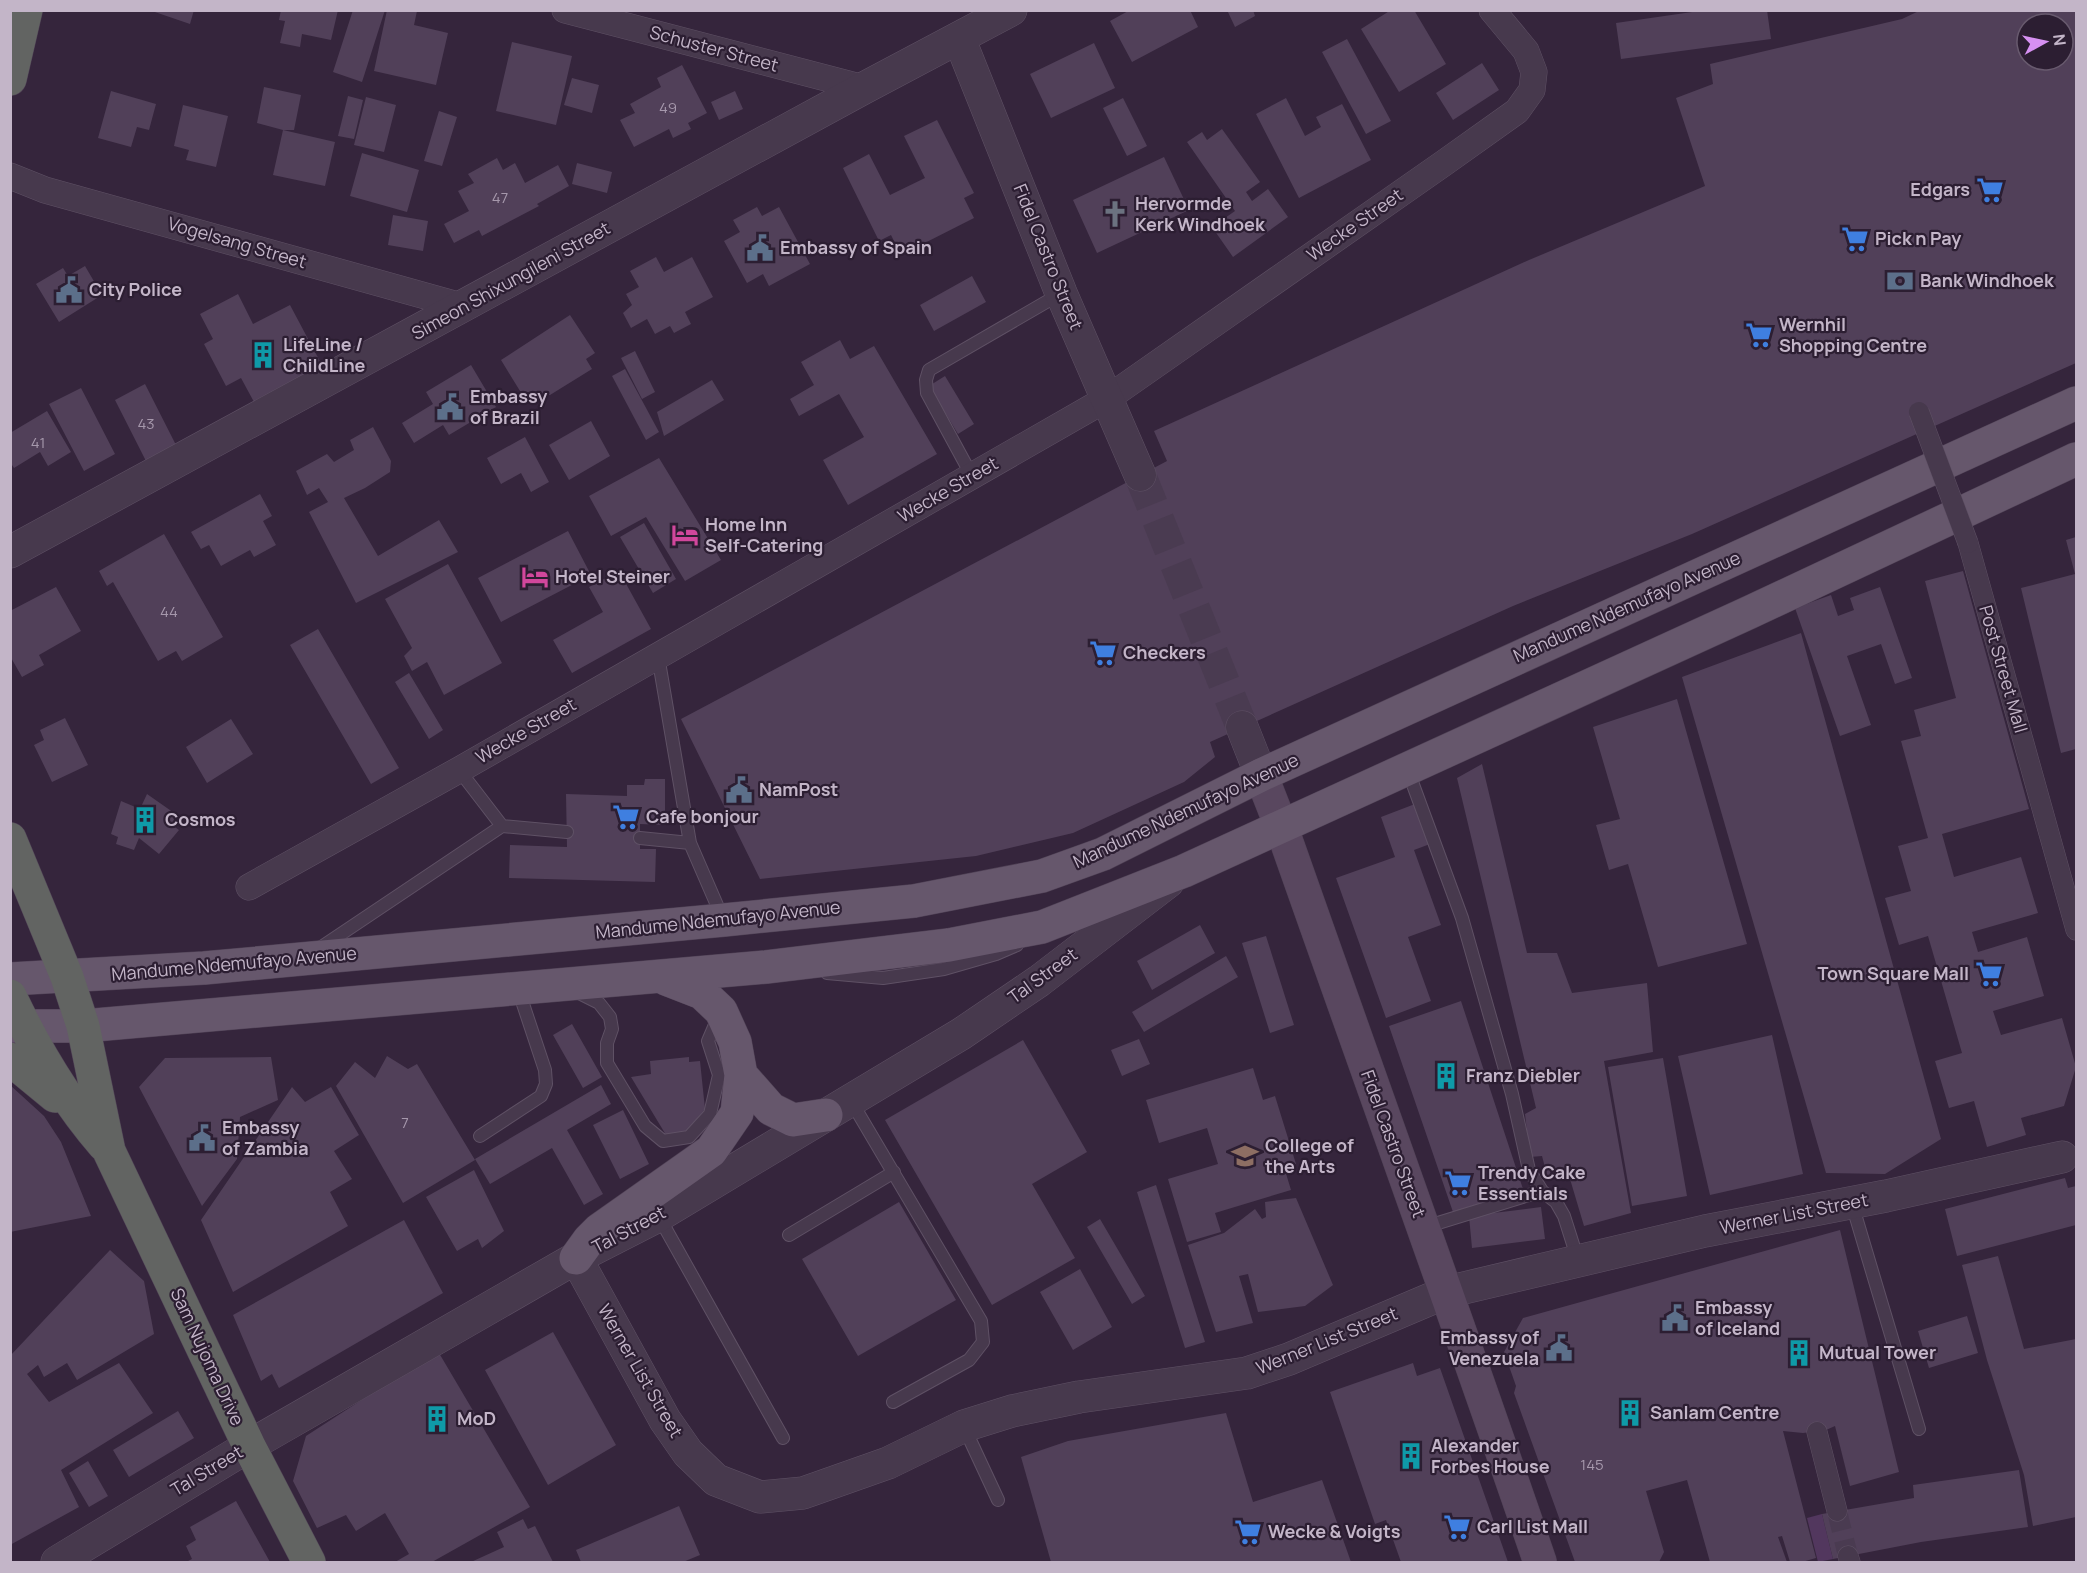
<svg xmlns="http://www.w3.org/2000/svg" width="2087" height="1573" font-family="Manrope,sans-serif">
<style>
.water{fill:#52375e}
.building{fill:#514059;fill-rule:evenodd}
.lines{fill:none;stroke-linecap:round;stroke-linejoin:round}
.pedestrian-tunnel{stroke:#4a3b51;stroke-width:20;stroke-dasharray:20 10;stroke-linecap:butt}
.tertiary-tunnel{stroke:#4a3b51;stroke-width:32;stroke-dasharray:32 16;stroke-linecap:butt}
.service-casing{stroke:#5f5165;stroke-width:14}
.pedestrian-casing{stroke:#5f5165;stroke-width:21}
.minor-casing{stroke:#5f5165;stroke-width:27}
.tertiary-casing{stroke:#5f5165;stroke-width:33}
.secondary-casing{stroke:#504256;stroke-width:34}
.primary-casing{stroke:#504256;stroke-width:34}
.trunk-casing{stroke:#4f4155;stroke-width:34}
.service{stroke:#47394d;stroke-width:12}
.pedestrian{stroke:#47394d;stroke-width:20}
.minor{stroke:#47394d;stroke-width:26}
.tertiary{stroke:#47394d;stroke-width:32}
.secondary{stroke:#59475f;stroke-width:33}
.primary{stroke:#66576c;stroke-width:33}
.trunk{stroke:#626462;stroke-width:33}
.pedestrian-bridge-casing{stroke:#5f5165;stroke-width:21;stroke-linecap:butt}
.pedestrian-bridge{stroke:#47394d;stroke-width:20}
.labels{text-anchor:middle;stroke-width:4.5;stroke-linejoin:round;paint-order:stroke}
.number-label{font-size:15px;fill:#a698ac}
.street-label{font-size:18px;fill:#c3b5c8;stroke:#2c1e32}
.poi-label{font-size:18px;font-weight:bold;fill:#c3b5c8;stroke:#2c1e32;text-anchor:start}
</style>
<rect width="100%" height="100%" fill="#35253c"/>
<path class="water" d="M1822,1514L1833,1559L1818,1562L1807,1518Z"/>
<path class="building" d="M149,10H194L190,24Z
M281,10H338L331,40L302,34L300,47L280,43L285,21L279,20Z
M353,10H385L362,82L333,72Z
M387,10L417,11L414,25L448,33L436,85L374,71Z
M1130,10H1190L1198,27L1132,62L1110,21Z
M1227,10H1253L1255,16L1235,27Z
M1391,10H1414L1446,64L1399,92L1361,29Z
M1706,10H1767L1771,39L1621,59L1616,23Z
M1921,10H2076V363L1692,534L1513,606L1210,742L1215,757L1184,782L1073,833L976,856L760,879L681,719L1167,461L1154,431L1529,260L1705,186L1676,98L1713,84L1710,64L1902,19ZM2027,24H2063V60H2027Z
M1347,39L1391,121L1366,134L1322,52Z
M512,42L572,56L556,125L496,111Z
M1094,43L1115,88L1051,118L1030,74Z
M1482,63L1499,90L1453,120L1436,93Z
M682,65L707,113L688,123L691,129L673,138L669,129L634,147L620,120L635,113L630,104L661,87L657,78Z
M572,78L599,85L592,113L564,105Z
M264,87L301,95L294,130H283L335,142L325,186L273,175L283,130L257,123Z
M111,91L156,104L149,130L137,127L131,147L98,138Z
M735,91L743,109L719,120L711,102Z
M348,96L363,100L354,139L338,136Z
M366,97L396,105L384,152L354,145Z
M1123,98L1147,146L1127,156L1103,108Z
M1286,98L1305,136L1321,127L1316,117L1342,104L1371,160L1299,198L1256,114Z
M183,105L228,116L216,167L186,160L189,150L174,146Z
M439,111L457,117L442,166L424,161Z
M937,120L974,193L964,198L974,218L901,255L891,235L879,241L843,168L869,154L890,195L925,178L904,136Z
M1222,129L1260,182L1246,192L1252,201L1268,189L1288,217L1233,257L1212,227L1235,211L1187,142L1202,132L1207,140Z
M362,153L419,170L407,212L350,196Z
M1164,157L1189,210L1097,253L1073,200Z
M497,158L503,170L515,163L525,183L558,165L569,186L537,204L539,206L482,236L479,230L454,243L444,224L469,211L458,191L474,183L468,174Z
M577,163L612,172L607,193L572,184Z
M757,207L762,216L779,207L810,264L769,286L763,274L747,283L724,241L740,232L733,220Z
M393,215L428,221L423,251L388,245Z
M656,257L664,272L692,257L713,297L685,312L691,324L674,333L670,326L655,334L647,319L631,328L623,313L632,305L626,294L639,287L630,271Z
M85,266L102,295L59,322L36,284L63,268L68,276Z
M972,276L986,302L934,331L920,305Z
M238,294L253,324L290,305L323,367L254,402L241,378L226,386L204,344L213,339L200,314Z
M570,315L595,353L586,359L592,369L550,395L520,391L501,360Z
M840,340L850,359L874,346L937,454L848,505L823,460L864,437L839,394L799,416L790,399L814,385L801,362Z
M635,351L655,392L642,399L621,358Z
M471,365L496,407L449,435L443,425L414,443L402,423L433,404L426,392Z
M625,369L659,432L646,440L612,376Z
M945,376L974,424L958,434L929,386Z
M712,380L724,400L664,436L657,412Z
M145,384L177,447L147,463L115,400Z
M81,388L115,454L84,471L49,404Z
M47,411L71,452L48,466L40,452L14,468L10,462V433Z
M591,421L610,456L569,480L549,445Z
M373,427L391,461L390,472L365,488L344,498L378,556L439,520L458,552L356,603L309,512L328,502L319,488L307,495L296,471L327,454L334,462L354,450L350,440Z
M525,437L549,482L531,492L521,473L501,484L487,458Z
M659,458L721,560L685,581L646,517L611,536L589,496Z
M260,494L272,516L263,521L276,545L254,557L250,550L221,566L209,545L201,549L191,532Z
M644,523L676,579L653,593L620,537Z
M568,531L591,575L501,622L478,578Z
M164,534L223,637L182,661L176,651L158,661L113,582L107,586L99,571Z
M2076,537V749L2061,753L2021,588L2075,574L2066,540Z
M448,564L502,663L444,695L427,662L412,671L404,656L412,648L385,599Z
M619,571L651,629L572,673L553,640L603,612L589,587Z
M1963,571L2029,809L1942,834L1954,877L2021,857L2038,913L1972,932L1978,952L2027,937L2044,996L1993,1011L2001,1035L2062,1018L2076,1067L2064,1106L2021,1118L2026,1135L1987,1147L1974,1101L1949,1108L1935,1061L1962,1053L1928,936L1899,945L1885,898L1911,891L1898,846L1928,838L1901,741L1921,736L1914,710L1956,698L1925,581Z
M56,587L81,631L39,655L44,665L22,677L10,656V611Z
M1880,587L1912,678L1895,684L1881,644L1847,656L1871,725L1840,736L1795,608L1831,595L1838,616L1854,610L1850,598Z
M318,629L399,768L371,784L290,645Z
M1801,633L1941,1139L1885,1174L1826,1173L1682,677Z
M409,673L443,730L429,739L395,682Z
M1677,699L1747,944L1658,967L1628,864L1609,870L1596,825L1620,819L1593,727Z
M65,718L88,765L52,782L34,745L44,740L40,730Z
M231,719L253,754L207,783L186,747Z
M1482,764L1527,953H1557L1572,993L1647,983L1653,1052L1604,1061L1631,1213L1584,1226L1570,1179L1547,1175L1542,1156L1530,1157L1525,1114L1536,1108L1457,778Z
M645,779H665V825L640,824V849H656L655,882L509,878L510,845L567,847L566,794L627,796V785H644Z
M147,794L177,815L172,825L179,830L159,854L139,838L134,850L116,844L118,837L111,834L121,801L140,809Z
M1415,804L1430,844L1414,850L1441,925L1408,937L1431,1001L1386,1018L1336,878L1395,857L1381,817Z
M1200,925L1215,953L1152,990L1137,961Z
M1266,936L1294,1025L1270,1033L1242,943Z
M1226,956L1238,977L1144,1032L1132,1012Z
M1461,1001L1523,1189L1453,1212L1389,1026Z
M572,1024L602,1077L583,1088L553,1035Z
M1772,1035L1803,1174L1710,1195L1678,1056Z
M1139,1039L1150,1064L1122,1076L1111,1050Z
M1023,1040L1087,1152L1032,1184L1075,1258L992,1305L885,1120Z
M387,1056L408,1069L417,1064L475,1160L403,1203L336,1086L355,1062L375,1078Z
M271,1057L278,1100L240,1117L237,1159L202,1206L139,1087L165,1058Z
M689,1057V1062L700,1061L705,1109L684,1135H666L631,1077L651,1074L650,1061Z
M1663,1058L1687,1196L1632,1206L1608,1067Z
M1253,1068L1263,1100L1275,1096L1296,1164L1284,1167L1291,1190L1215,1213L1221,1232L1187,1242L1168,1179L1218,1164L1207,1128L1159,1143L1146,1100Z
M10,1085L44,1116L61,1142L91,1216L10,1232Z
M601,1085L611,1104L567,1130L603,1194L584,1205L552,1148L490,1184L475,1159Z
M292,1087L305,1102L331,1087L359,1135L334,1151L352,1179L330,1192L348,1226L233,1292L201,1220Z
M623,1110L649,1164L620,1179L593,1125Z
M474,1170L504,1231L482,1248L478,1239L457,1251L426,1197Z
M2065,1178L2068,1188L2076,1186V1225L1957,1256L1945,1209Z
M1156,1185L1205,1342L1185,1348L1137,1192Z
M1296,1198L1333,1285L1305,1306L1258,1312L1248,1274L1239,1276L1253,1323L1216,1332L1188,1245L1224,1233L1255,1209L1262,1219L1266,1217L1265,1202Z
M899,1202L956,1300L858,1356L802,1259Z
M1541,1207L1545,1239L1472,1248L1469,1216Z
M1100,1219L1145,1296L1132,1304L1087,1227Z
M404,1220L443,1293L279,1388L272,1374L261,1381L233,1315Z
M1840,1230L1899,1472L1850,1486L1835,1426L1826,1430L1803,1433L1783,1431L1816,1558L1802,1562H1790L1782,1536L1778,1537L1787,1562H1710L1687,1480L1646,1491L1664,1552L1659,1562H1575L1514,1393L1516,1386L1504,1352L1523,1318Z
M110,1250L144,1281L154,1334L77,1380L67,1363L44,1377L38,1365L27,1374L49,1402L119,1363L153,1413L61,1470L79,1507L10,1545V1356Z
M1998,1256L2024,1349L2076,1339V1517L2033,1526L2024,1475L1987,1360L1962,1265Z
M1080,1269L1112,1327L1073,1350L1040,1292Z
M1967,1316L1978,1353L1929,1368L1918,1331Z
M553,1332L616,1445L548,1485L485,1370Z
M439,1353L530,1507L432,1562H395L409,1554L385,1513L356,1531L346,1515L317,1528L293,1481L306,1436L380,1388Z
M1413,1363L1417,1376L1440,1368L1508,1562H1401L1386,1520L1375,1524L1330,1392Z
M178,1411L194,1438L129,1477L113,1450Z
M1226,1413L1253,1502L1322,1480L1351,1562H1051L1021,1457L1068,1441Z
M88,1461L108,1496L89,1507L69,1473Z
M2019,1470L2028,1527L1921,1542L1833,1559L1822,1514L1914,1498L1913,1485Z
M236,1501L270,1562H186L192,1559L186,1546L196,1540L190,1527Z
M679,1506L700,1555L683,1562H581L576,1550Z
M523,1519L528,1529L535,1526L553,1562H471L504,1547L497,1532Z"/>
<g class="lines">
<path class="pedestrian-tunnel" d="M1837,1511L1848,1556"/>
<path class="tertiary-tunnel" d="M1140,475L1242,727"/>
<defs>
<path id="service" d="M972,476L927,393L926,380L929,370L1060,294
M658,656L690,843
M459,770L502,826
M1408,771L1462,918L1512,1094L1529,1170L1542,1191L1556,1202L1564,1216L1578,1260
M640,838L690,843L723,919
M320,948L502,826L567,832
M827,973L883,978L944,969L996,954L1017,945
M577,992L599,1003L610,1017L612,1029L607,1043V1063L645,1126L663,1141L689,1137L710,1114L719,1075L708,1041L714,1027H725
M851,1101L981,1321L983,1342L969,1360L893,1402
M480,1136L541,1096L546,1084L545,1070L518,989
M1852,1204L1919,1429
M659,1217L783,1438
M1425,1227L1542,1191
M789,1235L894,1172
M964,1427L998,1500"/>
<path id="pedestrian" d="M1968,543L2076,930
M1817,1432L1837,1511
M1848,1556L1850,1562"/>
<path id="minor" d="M565,10L864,88
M10,176L45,190L465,307
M249,887L459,770L1108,398L1444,163L1517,111L1532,90L1534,72L1526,51L1492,10"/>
<path id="tertiary" d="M959,38L1061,293L1140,475
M10,552L864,88L1011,10
M1242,727L1261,775
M576,1258L665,1420L688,1453L716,1480L760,1497L803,1493L888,1463L964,1426L1012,1411L1079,1397L1247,1373L1289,1359L1447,1292L1705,1231L1886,1196L2062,1157
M57,1562L249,1446L576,1258L658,1216L961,1034L1039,981L1168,882"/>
<path id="secondary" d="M1261,775L1281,826C1367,1071 1456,1316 1540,1562"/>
<path id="primary" d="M10,979L204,968L724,920L914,901L1042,876L1103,854L1261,775L2076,403
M10,1026H83L766,967L949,945L1042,927L1184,871L1748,613L2076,459
M741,1075L771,1109L793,1120L826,1115
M576,1258L589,1240L599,1230L711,1151L737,1113L741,1075L735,1042L721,1011L702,993L666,979"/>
<path id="trunk" d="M10,79L26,10
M10,839L67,977L83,1026L109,1151L249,1446L309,1562
M10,996C35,1049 66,1101 104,1145
M10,1059L55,1096"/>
</defs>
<use href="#service" class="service-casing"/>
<use href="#pedestrian" class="pedestrian-casing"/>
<use href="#minor" class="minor-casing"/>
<use href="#tertiary" class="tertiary-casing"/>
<use href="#secondary" class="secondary-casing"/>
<use href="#primary" class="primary-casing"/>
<use href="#trunk" class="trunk-casing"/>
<use href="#service" class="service"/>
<use href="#pedestrian" class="pedestrian"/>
<use href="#minor" class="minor"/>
<use href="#tertiary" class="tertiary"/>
<use href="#secondary" class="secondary"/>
<use href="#primary" class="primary"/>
<use href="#trunk" class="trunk"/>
<defs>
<path id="pedestrian-bridge" d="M1919,412L1968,543"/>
</defs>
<use href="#pedestrian-bridge" class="pedestrian-bridge-casing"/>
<use href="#pedestrian-bridge" class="pedestrian-bridge"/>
</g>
<defs>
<symbol id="supermarket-bare" viewBox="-9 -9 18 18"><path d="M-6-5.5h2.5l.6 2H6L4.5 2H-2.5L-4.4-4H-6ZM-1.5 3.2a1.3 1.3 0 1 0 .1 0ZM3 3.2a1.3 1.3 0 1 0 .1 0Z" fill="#3f7fe0" stroke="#2c1e32" stroke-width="2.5" paint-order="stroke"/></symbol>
<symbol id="church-bare" viewBox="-9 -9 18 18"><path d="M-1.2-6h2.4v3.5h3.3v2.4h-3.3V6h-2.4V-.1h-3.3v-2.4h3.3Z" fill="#6b7280" stroke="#2c1e32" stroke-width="2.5" paint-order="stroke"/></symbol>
<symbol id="civic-bare" viewBox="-9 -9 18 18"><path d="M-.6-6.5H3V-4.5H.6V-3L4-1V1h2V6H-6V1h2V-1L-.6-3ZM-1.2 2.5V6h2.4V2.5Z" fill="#5c6f8a" stroke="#2c1e32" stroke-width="2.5" paint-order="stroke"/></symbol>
<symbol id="bank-bare" viewBox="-9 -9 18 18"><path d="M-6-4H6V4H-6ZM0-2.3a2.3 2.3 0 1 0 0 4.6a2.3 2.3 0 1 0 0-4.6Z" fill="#5c6f8a" stroke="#2c1e32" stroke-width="2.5" paint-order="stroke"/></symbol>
<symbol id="building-bare" viewBox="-9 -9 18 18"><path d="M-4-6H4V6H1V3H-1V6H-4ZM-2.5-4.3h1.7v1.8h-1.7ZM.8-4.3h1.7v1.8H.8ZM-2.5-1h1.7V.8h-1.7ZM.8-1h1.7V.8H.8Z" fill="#0f9aa8" stroke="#2c1e32" stroke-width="2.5" paint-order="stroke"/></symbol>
<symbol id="hotel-bare" viewBox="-9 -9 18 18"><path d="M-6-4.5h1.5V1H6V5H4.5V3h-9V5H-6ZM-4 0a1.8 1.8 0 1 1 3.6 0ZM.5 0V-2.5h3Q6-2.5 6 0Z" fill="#d1479c" stroke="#2c1e32" stroke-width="2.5" paint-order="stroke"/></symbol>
<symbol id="university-bare" viewBox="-9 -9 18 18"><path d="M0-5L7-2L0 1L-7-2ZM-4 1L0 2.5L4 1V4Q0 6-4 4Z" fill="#8d6e63" stroke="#2c1e32" stroke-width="2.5" paint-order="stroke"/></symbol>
</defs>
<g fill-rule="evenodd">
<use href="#supermarket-bare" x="1971" y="171" width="38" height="38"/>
<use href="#church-bare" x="1096" y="195" width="38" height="38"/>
<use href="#supermarket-bare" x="1836" y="220" width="38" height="38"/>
<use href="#civic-bare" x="741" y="229" width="38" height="38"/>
<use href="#bank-bare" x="1881" y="262" width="38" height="38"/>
<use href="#civic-bare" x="50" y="271" width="38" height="38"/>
<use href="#supermarket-bare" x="1740" y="316" width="38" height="38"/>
<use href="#building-bare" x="244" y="336" width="38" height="38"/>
<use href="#civic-bare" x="431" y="388" width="38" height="38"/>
<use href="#hotel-bare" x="666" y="516" width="38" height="38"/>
<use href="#hotel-bare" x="516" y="558" width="38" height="38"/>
<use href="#supermarket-bare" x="1084" y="634" width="38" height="38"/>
<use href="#civic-bare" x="720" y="771" width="38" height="38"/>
<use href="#supermarket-bare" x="607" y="798" width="38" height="38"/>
<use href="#building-bare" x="126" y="801" width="38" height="38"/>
<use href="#supermarket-bare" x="1970" y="955" width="38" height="38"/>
<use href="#building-bare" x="1427" y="1057" width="38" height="38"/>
<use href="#civic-bare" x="183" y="1119" width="38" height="38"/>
<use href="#university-bare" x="1226" y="1137" width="38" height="38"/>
<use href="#supermarket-bare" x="1439" y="1164" width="38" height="38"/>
<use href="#civic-bare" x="1656" y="1299" width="38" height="38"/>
<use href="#civic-bare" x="1540" y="1329" width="38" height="38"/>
<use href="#building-bare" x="1780" y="1334" width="38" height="38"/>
<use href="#building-bare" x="1611" y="1394" width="38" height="38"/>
<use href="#building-bare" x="418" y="1400" width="38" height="38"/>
<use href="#building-bare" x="1392" y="1437" width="38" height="38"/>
<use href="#supermarket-bare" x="1438" y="1508" width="38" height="38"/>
<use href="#supermarket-bare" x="1229" y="1513" width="38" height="38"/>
</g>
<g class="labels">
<g class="number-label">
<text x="668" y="113">49</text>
<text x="500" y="203">47</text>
<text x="146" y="429">43</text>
<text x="38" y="448">41</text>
<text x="169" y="617">44</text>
<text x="405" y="1128">7</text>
<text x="1592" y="1470">145</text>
</g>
<g class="street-label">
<text transform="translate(714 49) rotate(15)" y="6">Schuster Street</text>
<text transform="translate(1355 225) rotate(-35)" y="6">Wecke Street</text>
<text transform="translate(237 243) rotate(16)" y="6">Vogelsang Street</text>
<text transform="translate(1048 257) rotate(68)" y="6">Fidel Castro Street</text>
<text transform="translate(511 281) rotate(-29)" y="6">Simeon Shixungileni Street</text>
<text transform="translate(948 490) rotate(-30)" y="6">Wecke Street</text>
<text transform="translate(1627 607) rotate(-24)" y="6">Mandume Ndemufayo Avenue</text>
<text transform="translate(2003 669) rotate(74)" y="6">Post Street Mall</text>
<text transform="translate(526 731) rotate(-30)" y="6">Wecke Street</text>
<text transform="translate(1186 811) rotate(-25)" y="6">Mandume Ndemufayo Avenue</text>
<text transform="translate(718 920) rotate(-6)" y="6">Mandume Ndemufayo Avenue</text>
<text transform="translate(234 964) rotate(-5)" y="6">Mandume Ndemufayo Avenue</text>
<text transform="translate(1043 976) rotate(-36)" y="6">Tal Street</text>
<text transform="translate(1393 1144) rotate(70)" y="6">Fidel Castro Street</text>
<text transform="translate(1794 1214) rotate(-11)" y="6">Werner List Street</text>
<text transform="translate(629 1230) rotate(-28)" y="6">Tal Street</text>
<text transform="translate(1327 1341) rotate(-22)" y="6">Werner List Street</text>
<text transform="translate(207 1357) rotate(65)" y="6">Sam Nujoma Drive</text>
<text transform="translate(640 1371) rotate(60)" y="6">Werner List Street</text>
<text transform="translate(207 1471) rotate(-31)" y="6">Tal Street</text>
</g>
<g class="poi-label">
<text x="1970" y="196" text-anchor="end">Edgars</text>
<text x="1135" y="210">Hervormde<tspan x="1135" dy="21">Kerk Windhoek</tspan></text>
<text x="1875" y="245">Pick n Pay</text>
<text x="780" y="254">Embassy of Spain</text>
<text x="1920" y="287">Bank Windhoek</text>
<text x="89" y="296">City Police</text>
<text x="1779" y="331">Wernhil<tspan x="1779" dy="21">Shopping Centre</tspan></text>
<text x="283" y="351">LifeLine /<tspan x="283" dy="21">ChildLine</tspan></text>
<text x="470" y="403">Embassy<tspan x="470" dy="21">of Brazil</tspan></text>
<text x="705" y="531">Home Inn<tspan x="705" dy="21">Self-Catering</tspan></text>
<text x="555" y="583">Hotel Steiner</text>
<text x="1123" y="659">Checkers</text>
<text x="759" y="796">NamPost</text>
<text x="646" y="823">Cafe bonjour</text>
<text x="165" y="826">Cosmos</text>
<text x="1969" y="980" text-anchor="end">Town Square Mall</text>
<text x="1466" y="1082">Franz Diebler</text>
<text x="222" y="1134">Embassy<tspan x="222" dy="21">of Zambia</tspan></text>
<text x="1265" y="1152">College of<tspan x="1265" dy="21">the Arts</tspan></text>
<text x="1478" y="1179">Trendy Cake<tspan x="1478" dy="21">Essentials</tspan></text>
<text x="1695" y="1314">Embassy<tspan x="1695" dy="21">of Iceland</tspan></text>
<text x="1539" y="1344" text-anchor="end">Embassy of<tspan x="1539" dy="21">Venezuela</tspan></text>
<text x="1819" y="1359">Mutual Tower</text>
<text x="1650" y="1419">Sanlam Centre</text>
<text x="457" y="1425">MoD</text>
<text x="1431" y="1452">Alexander<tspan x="1431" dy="21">Forbes House</tspan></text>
<text x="1477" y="1533">Carl List Mall</text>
<text x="1268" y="1538">Wecke &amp; Voigts</text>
</g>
</g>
<rect width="2087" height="1573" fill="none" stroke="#c3b5c8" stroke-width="24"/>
<g transform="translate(2045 42) rotate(82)"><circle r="28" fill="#2c1e32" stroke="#685a6e" stroke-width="1.5"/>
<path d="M0-4.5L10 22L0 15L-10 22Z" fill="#d790f2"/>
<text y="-9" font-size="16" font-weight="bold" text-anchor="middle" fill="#c3b5c8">N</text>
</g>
</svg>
